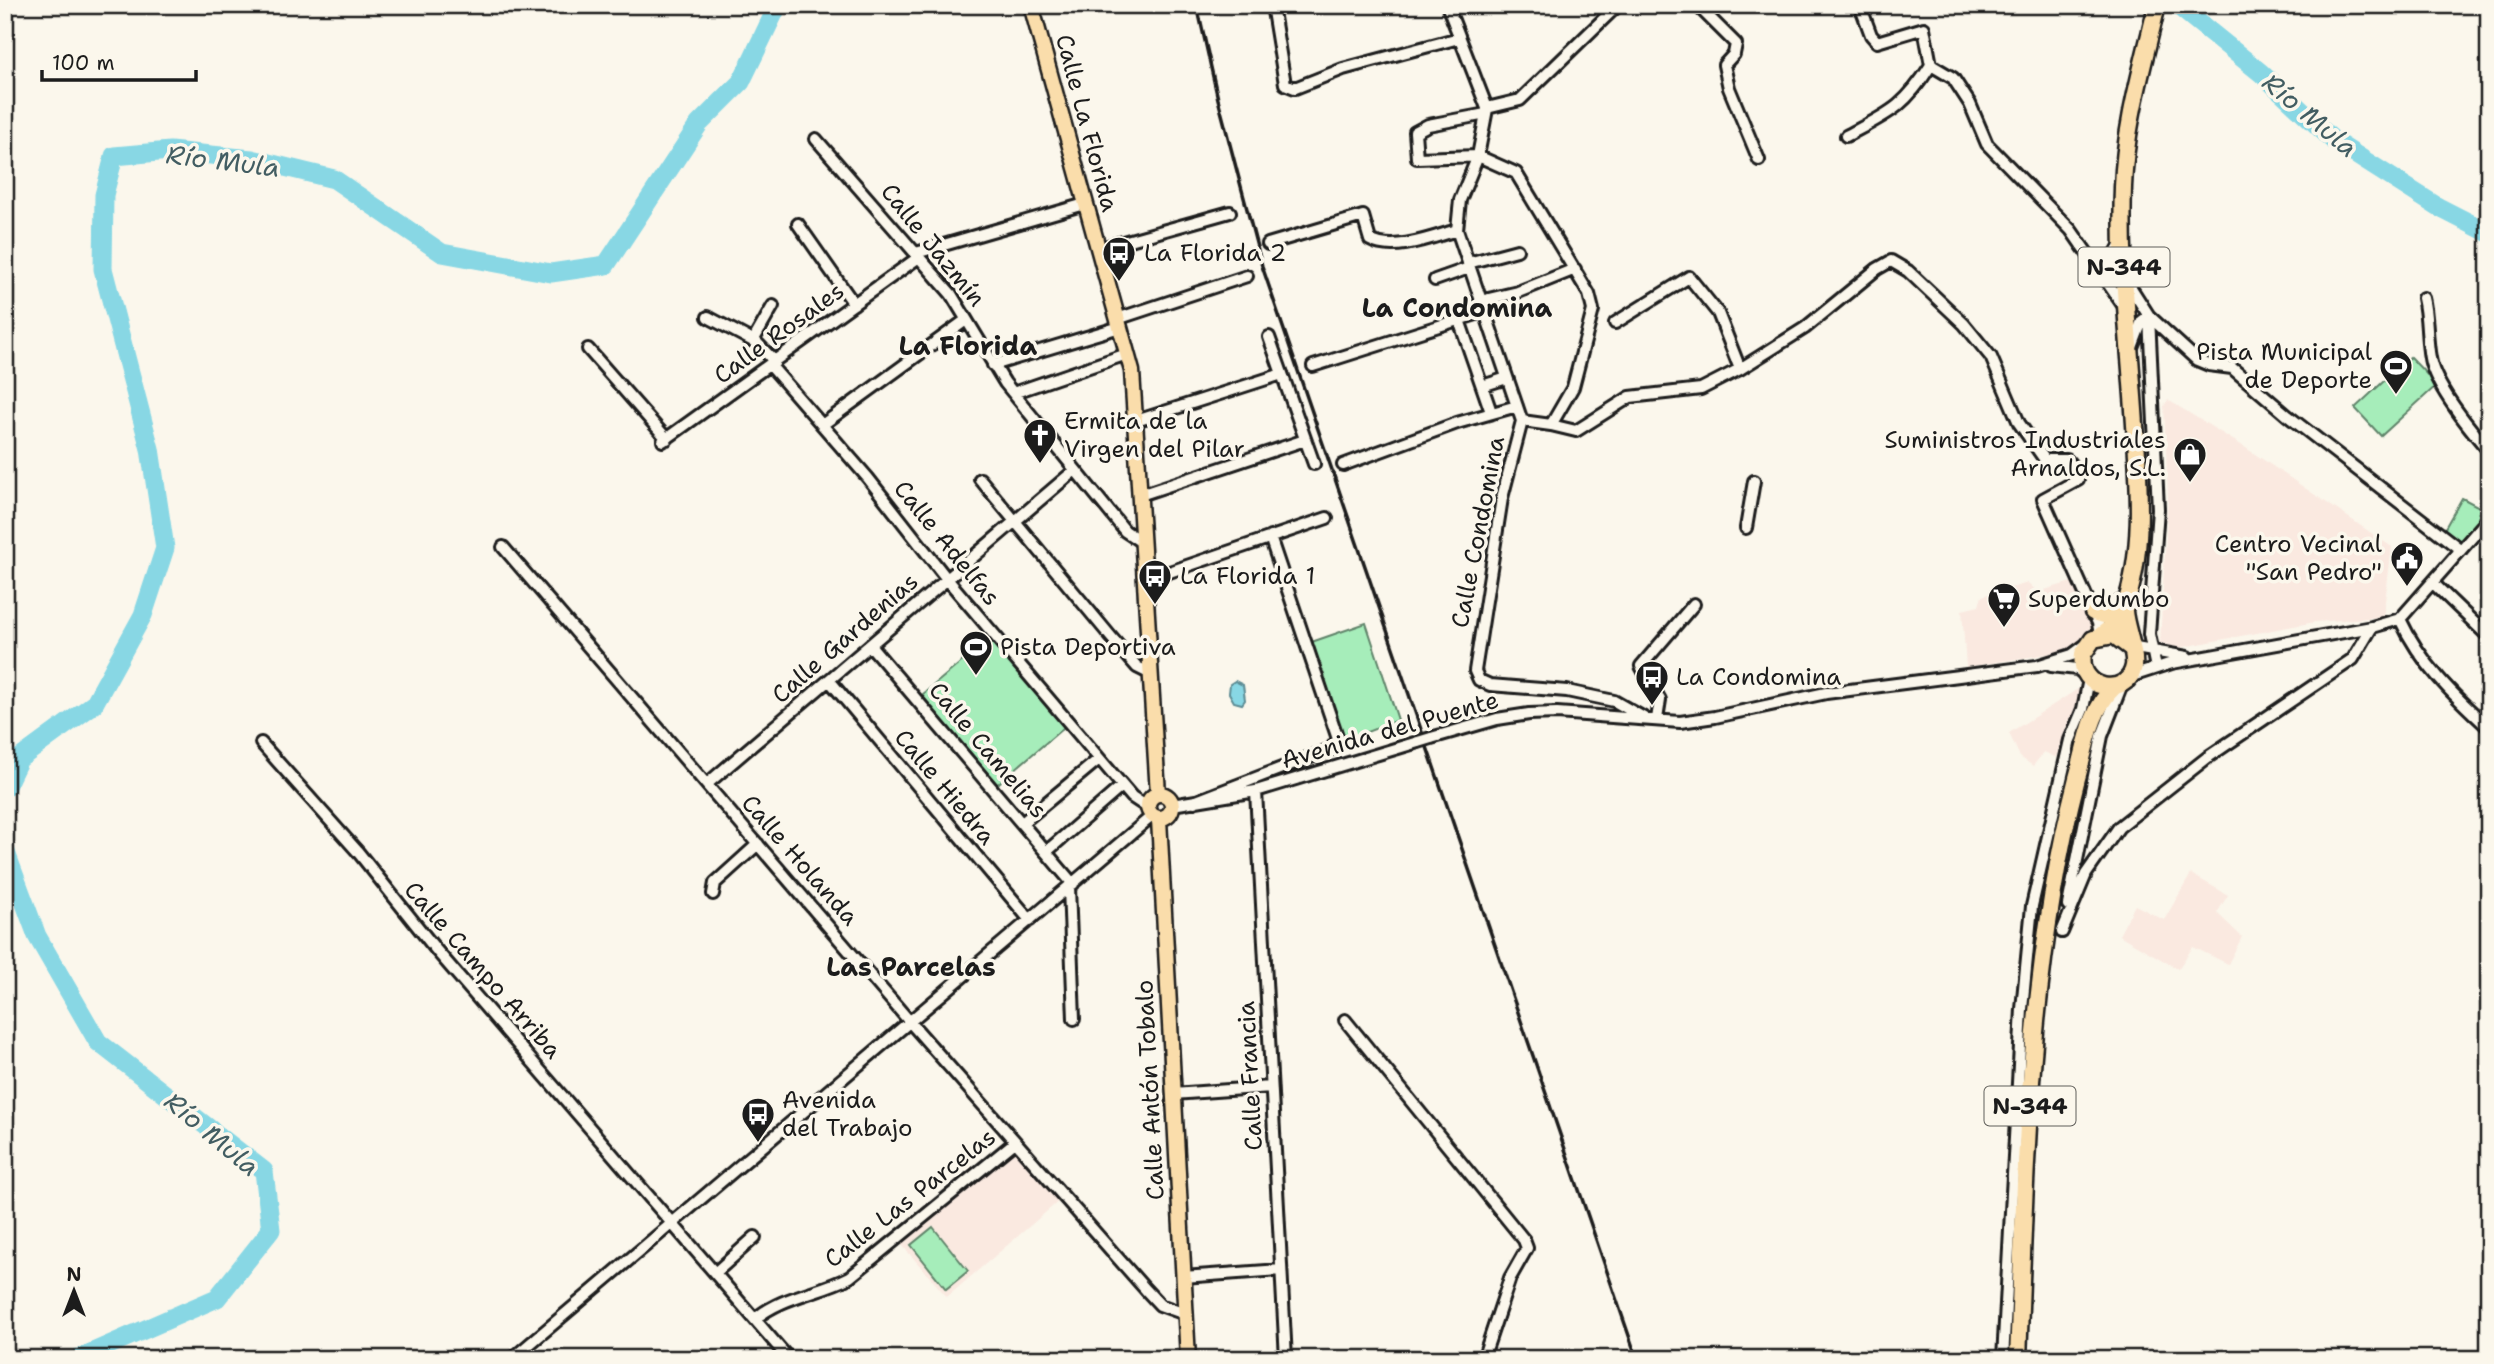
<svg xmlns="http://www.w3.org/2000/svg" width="2494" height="1364" font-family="'Shantell Sans',sans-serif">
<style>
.built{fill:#fae9e0}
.green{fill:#a6edba;stroke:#61846b;stroke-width:2}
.water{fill:#88d7e4;stroke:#5d8c94;stroke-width:2}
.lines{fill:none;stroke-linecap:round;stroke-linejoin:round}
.river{stroke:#88d7e4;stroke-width:19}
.minor-casing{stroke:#1c1c1c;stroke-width:16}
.major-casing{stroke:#1c1c1c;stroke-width:19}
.highway-casing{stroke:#1c1c1c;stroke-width:21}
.minor{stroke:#fbf7ec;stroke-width:10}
.major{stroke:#faddab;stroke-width:14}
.highway{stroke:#faddab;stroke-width:16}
.rail{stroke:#1c1c1c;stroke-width:3.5}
.minor-bridge-casing{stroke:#1c1c1c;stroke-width:16;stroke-linecap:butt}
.minor-bridge{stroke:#fbf7ec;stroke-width:10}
.labels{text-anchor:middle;stroke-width:7;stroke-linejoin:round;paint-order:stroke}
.shield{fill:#fbf7ec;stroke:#5f5e5a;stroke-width:2}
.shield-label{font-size:23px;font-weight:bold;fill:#1c1c1c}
.street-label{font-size:24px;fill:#1c1c1c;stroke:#fbf7ec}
.poi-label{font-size:24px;fill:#1c1c1c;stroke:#fbf7ec;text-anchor:start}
.water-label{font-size:26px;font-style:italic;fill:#425d62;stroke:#fbf7ec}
.neighbourhood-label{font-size:26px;font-weight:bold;fill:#1c1c1c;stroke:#fbf7ec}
</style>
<rect width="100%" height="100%" fill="#fbf7ec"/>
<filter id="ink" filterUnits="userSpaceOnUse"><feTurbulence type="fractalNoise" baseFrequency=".0143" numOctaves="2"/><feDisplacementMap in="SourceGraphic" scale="14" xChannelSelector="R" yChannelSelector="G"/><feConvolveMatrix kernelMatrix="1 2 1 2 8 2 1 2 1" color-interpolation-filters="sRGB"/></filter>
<g filter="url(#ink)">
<path class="built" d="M2168,400L2246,448L2392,547L2383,617L2315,622L2178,648L2160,643L2168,498L2164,406Z
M2071,582L2095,628L2073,650L1966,667L1962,610L1979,606L1982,596L2028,583L2038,592Z
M2081,687L2078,712L2069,719L2057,758L2044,752L2033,766L2020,757L2009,733Z
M2191,874L2228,895L2217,913L2242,937L2228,964L2193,947L2178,969L2119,935L2135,905L2164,920Z
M1010,1151H1017L1060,1200L947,1297L901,1244Z"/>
<path class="green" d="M2410,357L2437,385L2381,436L2355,408Z
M2462,498L2489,512V518L2461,550L2441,535Z
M1366,623L1398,720L1336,744L1306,644Z
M994,635L1069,723L993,788L917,699Z
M933,1227L968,1271L946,1289L911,1245Z"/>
<path class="water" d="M1235,681L1243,685L1245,700L1242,704L1234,702L1229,693L1230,684Z"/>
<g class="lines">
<path class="river" d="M2177,5L2261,73L2334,141L2438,207L2489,233
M5,788L19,759L94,704L143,615L165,548L150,449L103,269L104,195L114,156L170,151L252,159L334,179L442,253L551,273L606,265L699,124L741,82L778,5
M5,850L37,936L98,1042L264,1171L271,1230L217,1298L77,1359"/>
<defs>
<path id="minor" d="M1272,5L1285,84L1295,88L1343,69L1459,38
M1447,5L1487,108
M1697,5L1736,44L1734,54L1724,65L1729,88L1759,160
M1860,5L1871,35L1877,42L1924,28L1931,65L1953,78L1970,104L1987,144L2071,230L2125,308
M1487,108L1520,100L1618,5
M1487,109L1478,156L1460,200L1457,230L1522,421L1502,498L1475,671L1479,680L1490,685L1567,691L1614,701L1644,718
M1486,114L1428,125L1415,132L1417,158L1478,156L1516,173L1589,294L1593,310L1573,387L1551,425L1576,431L1630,397L1701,389L1740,369L1805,328L1877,269L1891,261L1908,271L1964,324L1991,357L2019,423L2045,460H2067L2078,473V480L2043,499L2098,623L2100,636
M1846,136C1889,113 1904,108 1931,65
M816,139L951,294L1005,383L1125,531L1143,543
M798,224L854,304
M1268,244L1363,216L1370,240C1393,253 1433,237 1457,230
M1098,249L1230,212
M916,253L1085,204
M1468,263L1517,250
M2099,268L2108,267L2120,246
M1435,280L1469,268
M2126,280L2149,316L2158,509L2149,634L2156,668
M2423,298C2428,318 2426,337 2430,358C2434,385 2471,430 2489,451
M1480,301L1518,292L1575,269
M2149,316L2197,360L2209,365L2232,368L2288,416L2461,550
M708,317L757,343L775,362
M1117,319L1247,276
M1459,320L1491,412
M1615,323L1689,277L1718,313L1740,369
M1269,337L1314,464
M753,341L773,306
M588,349L667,439
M2131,350L2142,321L2149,316
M770,365L868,478L947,579L1132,797L1147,807
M993,365L1120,327
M1313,366L1483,312
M1482,386L1507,378
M1013,393L1127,354
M1136,421L1282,374
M1522,421L1551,425
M822,425L966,320
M663,441L919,257
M1343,465L1457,423L1517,406
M980,479L1111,637L1137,667L1151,674
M1140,495L1305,440
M1746,528L1754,481
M503,547L910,1022L1146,1290L1160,1305L1185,1314
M1146,580L1327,518
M2433,583L2489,637
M2400,619C2421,664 2453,695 2489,728
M870,645L1073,884
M2130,647L2187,657
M2051,666L2077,669L2087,676
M2129,677L2172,663L2372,627L2400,619L2489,518
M829,680L1030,920
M1657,719L1660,700L1641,666L1694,604
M1431,738L1497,719L1529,714L1557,713L1680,722L1715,717L1826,693L2037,666L2072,655L2087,644
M261,743L358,852L437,951L789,1359
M707,784L1075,470
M1256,791L1286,1359
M1194,802L1331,749L1338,739L1270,537
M1172,805L1256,791L1418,742
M1022,823L1099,759
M1046,852L1122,786
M1069,887L1074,1019
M713,894L715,883L758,844
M2068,905L2102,736L2121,687
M2062,932L2086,874L2119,827L2208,757L2353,659L2372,627
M1345,1020L1524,1240L1527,1248L1510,1278L1483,1359
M1173,1094L1271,1087
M715,1273L755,1237
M1183,1277L1281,1270
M755,1319C782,1296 819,1293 850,1277L1015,1142
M512,1359L1152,816
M2003,1359L2022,1009L2032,906L2070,740L2083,709L2089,679"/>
<path id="major" d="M1031,5L1132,371L1158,794
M1148 806a12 12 0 1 1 24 0a12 12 0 1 1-24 0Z
M1159,819L1188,1359"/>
<path id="highway" d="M2124,611C2125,627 2136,652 2134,666C2128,699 2077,691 2083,654L2093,639L2114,635L2130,647
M2093,612L2107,616L2122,603
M2100,636C2110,629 2120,621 2124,609C2145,552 2139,484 2135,425C2130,346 2120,266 2123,187C2125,125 2143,66 2157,5
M2018,1359C2026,1164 2028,967 2077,778C2086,747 2090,709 2115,686"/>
</defs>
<use href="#minor" class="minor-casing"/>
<use href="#major" class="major-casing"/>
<use href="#highway" class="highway-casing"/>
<use href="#minor" class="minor"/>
<use href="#major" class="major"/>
<use href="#highway" class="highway"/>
<path class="rail" d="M1197,5L1218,99L1262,266L1637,1359"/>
<defs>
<path id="minor-bridge" d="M1418,742L1431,738"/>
</defs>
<use href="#minor-bridge" class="minor-bridge-casing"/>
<use href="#minor-bridge" class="minor-bridge"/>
</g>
</g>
<defs>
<symbol id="bus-pin" viewBox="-11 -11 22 30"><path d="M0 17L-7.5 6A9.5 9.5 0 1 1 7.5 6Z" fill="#1c1c1c" stroke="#fbf7ec"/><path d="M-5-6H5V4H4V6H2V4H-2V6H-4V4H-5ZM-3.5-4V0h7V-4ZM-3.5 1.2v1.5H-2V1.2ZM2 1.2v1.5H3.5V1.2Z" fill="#fff"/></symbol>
<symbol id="stadium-pin" viewBox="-11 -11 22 30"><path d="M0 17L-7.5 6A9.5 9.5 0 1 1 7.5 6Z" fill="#1c1c1c" stroke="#fbf7ec"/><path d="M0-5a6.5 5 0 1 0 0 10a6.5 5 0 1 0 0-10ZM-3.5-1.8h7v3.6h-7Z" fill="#fff"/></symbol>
<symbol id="church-pin" viewBox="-11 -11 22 30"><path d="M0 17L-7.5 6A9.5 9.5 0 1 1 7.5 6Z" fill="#1c1c1c" stroke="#fbf7ec"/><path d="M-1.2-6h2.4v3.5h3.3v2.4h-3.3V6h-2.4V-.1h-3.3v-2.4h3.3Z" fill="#fff"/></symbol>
<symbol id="shop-pin" viewBox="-11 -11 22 30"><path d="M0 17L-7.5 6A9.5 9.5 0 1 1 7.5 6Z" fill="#1c1c1c" stroke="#fbf7ec"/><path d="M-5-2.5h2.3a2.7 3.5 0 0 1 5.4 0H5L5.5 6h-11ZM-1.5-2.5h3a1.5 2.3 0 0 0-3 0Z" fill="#fff"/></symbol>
<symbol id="civic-pin" viewBox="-11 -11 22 30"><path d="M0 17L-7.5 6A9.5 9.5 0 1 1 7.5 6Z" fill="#1c1c1c" stroke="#fbf7ec"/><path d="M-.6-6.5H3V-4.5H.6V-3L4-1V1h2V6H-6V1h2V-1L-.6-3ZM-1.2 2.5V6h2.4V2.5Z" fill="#fff"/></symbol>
<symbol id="supermarket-pin" viewBox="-11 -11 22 30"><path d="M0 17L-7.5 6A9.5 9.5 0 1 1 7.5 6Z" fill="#1c1c1c" stroke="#fbf7ec"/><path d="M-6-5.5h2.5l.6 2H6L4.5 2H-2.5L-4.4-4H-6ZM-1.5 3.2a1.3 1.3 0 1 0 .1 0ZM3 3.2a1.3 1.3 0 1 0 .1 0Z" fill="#fff"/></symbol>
</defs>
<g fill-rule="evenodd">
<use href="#bus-pin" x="1100" y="234" width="38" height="52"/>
<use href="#stadium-pin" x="2377" y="347" width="38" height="52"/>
<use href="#church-pin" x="1021" y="416" width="38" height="52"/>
<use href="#shop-pin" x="2171" y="435" width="38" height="52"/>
<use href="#civic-pin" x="2388" y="539" width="38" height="52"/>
<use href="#bus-pin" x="1136" y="557" width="38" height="52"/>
<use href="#supermarket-pin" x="1985" y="580" width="38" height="52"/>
<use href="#stadium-pin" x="957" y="628" width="38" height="52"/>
<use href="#bus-pin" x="1633" y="658" width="38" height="52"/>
<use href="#bus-pin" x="739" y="1095" width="38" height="52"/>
</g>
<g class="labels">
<g class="shield">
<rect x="2078.5" y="247.5" width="91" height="39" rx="5"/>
<rect x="1984.5" y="1086.5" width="91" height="39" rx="5"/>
</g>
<g class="shield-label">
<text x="2124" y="275">N-344</text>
<text x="2030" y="1114">N-344</text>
</g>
<g class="street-label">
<text transform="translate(1087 123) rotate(75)" y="8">Calle La Florida</text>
<text transform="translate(933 245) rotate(51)" y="8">Calle Jazmín</text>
<text transform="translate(779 333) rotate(-36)" y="8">Calle Rosales</text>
<text transform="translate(1478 532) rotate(-79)" y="8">Calle Condomina</text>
<text transform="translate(947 543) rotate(51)" y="8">Calle Adelfas</text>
<text transform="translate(845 638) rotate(-41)" y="8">Calle Gardenias</text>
<text transform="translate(1390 730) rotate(-16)" y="8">Avenida del Puente</text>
<text transform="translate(988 750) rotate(50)" y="8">Calle Camelias</text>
<text transform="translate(945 787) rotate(50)" y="8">Calle Hiedra</text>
<text transform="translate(800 860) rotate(49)" y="8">Calle Holanda</text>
<text transform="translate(483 970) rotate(49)" y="8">Calle Campo Arriba</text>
<text transform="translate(1250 1076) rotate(-93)" y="8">Calle Francia</text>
<text transform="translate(1150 1090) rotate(-93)" y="8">Calle Antón Tobalo</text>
<text transform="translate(910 1198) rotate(-38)" y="8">Calle Las Parcelas</text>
</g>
<g class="poi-label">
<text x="1144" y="261">La Florida 2</text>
<text x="2372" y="360" text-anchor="end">Pista Municipal<tspan x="2372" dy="28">de Deporte</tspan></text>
<text x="1064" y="429">Ermita de la<tspan x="1064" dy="28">Virgen del Pilar</tspan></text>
<text x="2166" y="448" text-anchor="end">Suministros Industriales<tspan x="2166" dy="28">Arnaldos, S.L.</tspan></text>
<text x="2382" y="552" text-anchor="end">Centro Vecinal<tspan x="2382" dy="28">"San Pedro"</tspan></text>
<text x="1180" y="584">La Florida 1</text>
<text x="2028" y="607">Superdumbo</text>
<text x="1000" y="655">Pista Deportiva</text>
<text x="1676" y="685">La Condomina</text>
<text x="782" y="1108">Avenida<tspan x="782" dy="28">del Trabajo</tspan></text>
</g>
<g class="water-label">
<text transform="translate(2310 115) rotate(40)" y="9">Río Mula</text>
<text transform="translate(223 161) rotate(7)" y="9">Río Mula</text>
<text transform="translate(212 1134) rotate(40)" y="9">Río Mula</text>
</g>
<g class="neighbourhood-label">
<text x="1457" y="317">La Condomina</text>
<text x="968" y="355">La Florida</text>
<text x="911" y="976">Las Parcelas</text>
</g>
</g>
<rect width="2494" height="1364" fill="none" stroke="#fbf7ec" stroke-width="28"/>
<rect x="14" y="14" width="2466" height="1336" fill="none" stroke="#1c1c1c" stroke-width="2.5" filter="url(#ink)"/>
<g transform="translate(74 1291)" stroke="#fbf7ec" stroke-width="5" paint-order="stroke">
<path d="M0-5L12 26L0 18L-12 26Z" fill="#1c1c1c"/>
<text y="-10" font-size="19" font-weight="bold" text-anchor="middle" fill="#1c1c1c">N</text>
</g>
<path d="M42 70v10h154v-10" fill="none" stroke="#1c1c1c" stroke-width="3.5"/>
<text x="52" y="70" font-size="21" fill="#1c1c1c" stroke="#fbf7ec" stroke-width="5" paint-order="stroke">100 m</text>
</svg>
